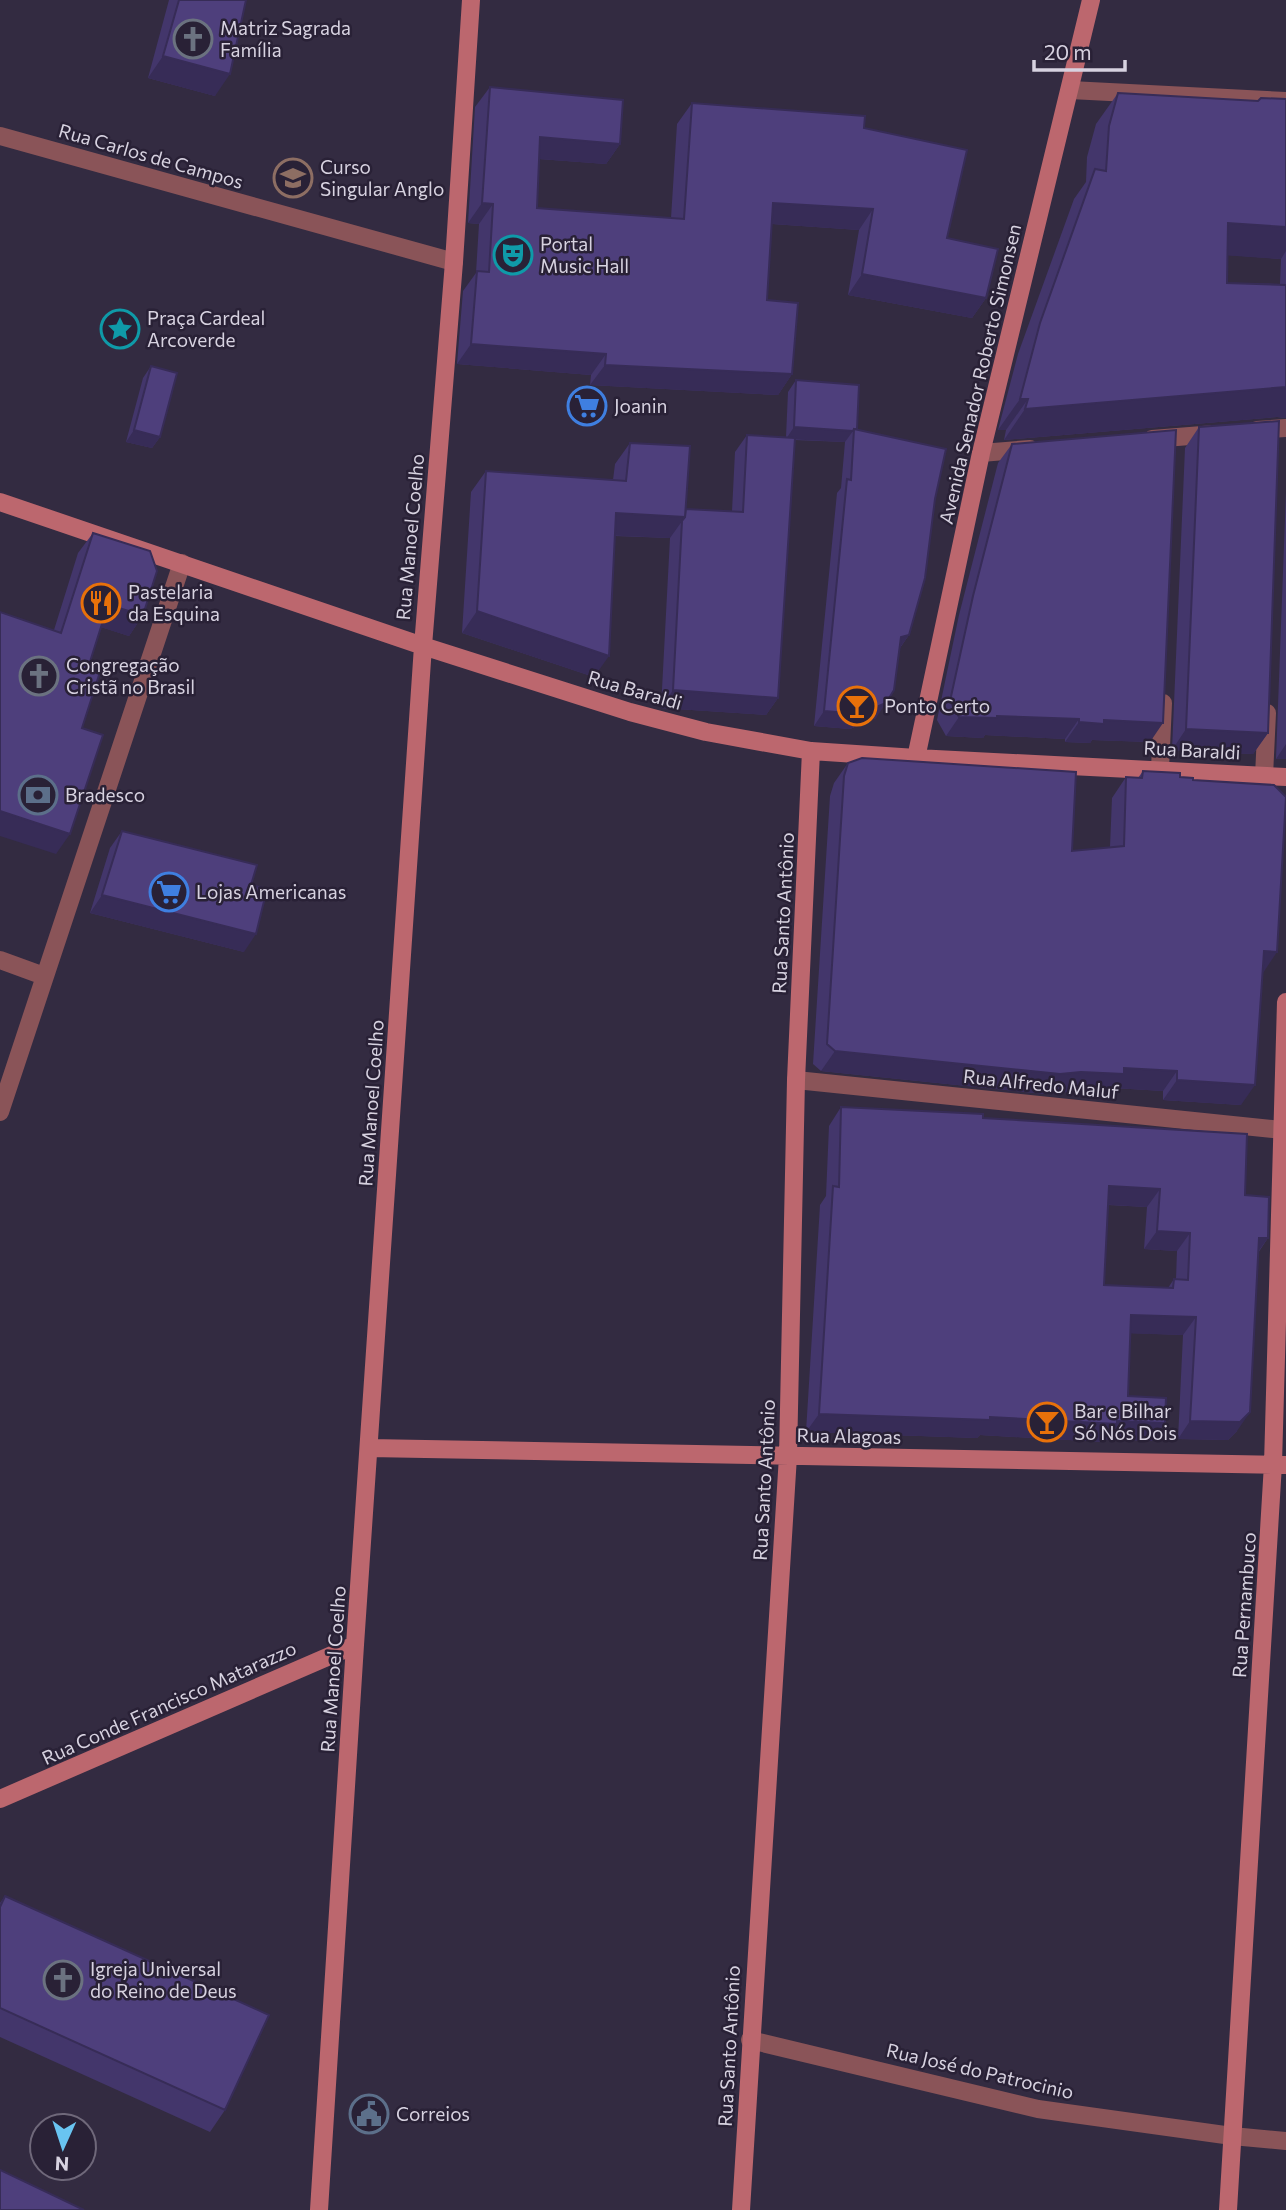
<svg xmlns="http://www.w3.org/2000/svg" width="1286" height="2210" font-family="Commissioner,sans-serif">
<style>
.lines{fill:none;stroke-linecap:round;stroke-linejoin:round}
.street{stroke:#8a5458;stroke-width:18}
.secondary{stroke:#bc676e;stroke-width:18}
.wall{fill:#43366b;fill-rule:evenodd}
.shaded-wall{fill:#372c57}
.building{fill:#4e3f7c;stroke:#372c57;stroke-width:2;fill-rule:evenodd}
.labels{text-anchor:middle;stroke-width:5;stroke-linejoin:round;paint-order:stroke}
.poi-label{font-size:19px;fill:#d7d2e0;stroke:#292136;text-anchor:start}
.street-label{font-size:19px;fill:#d7d2e0;stroke:#292136}
</style>
<rect width="100%" height="100%" fill="#332b41"/>
<g class="lines">
<path class="street" d="M1070,90L1286,101
M0,136L454,262
M1257,430L1286,428
M1152,439L1215,434
M981,453L1030,449
M1160,769L1163,703
M1264,776L1267,713
M0,960L44,976
M796,1080L1282,1130
M0,1112L182,563
M750,2040L1038,2109L1232,2136L1286,2141"/>
<path class="secondary" d="M0,502L423,646L630,712L706,732L811,751L916,758L1286,777
M916,758L981,453L1091,0
M369,1448L1286,1465
M0,1799L355,1645
M319,2210L355,1645L423,646L454,262L471,0
M741,2210L788,1456L796,1080L811,751
M1228,2210L1273,1464L1286,1002"/>
</g>
<path class="wall" d="M169,0H246L215,96L148,78Z
M490,87L620,144L606,164L539,159L537,208L671,218L677,124L692,103L864,128L947,238L986,298L972,318L848,295L859,230L772,224L767,300L792,374L778,395L590,385L591,375L457,364L463,291L476,273L479,224L468,223L475,107Z
M1118,93L1258,101L1286,99V418L1277,417L1004,440L1006,430H998L1018,354L1074,199L1086,182L1087,157L1096,124ZM1228,255L1281,259L1280,284L1227,283Z
M151,366L160,437L152,448L126,442L143,378Z
M796,380L857,429L935,499L909,635L900,648L876,718L850,729L814,726L837,493L841,488L845,442L795,440L778,698L766,715L661,708L670,538L615,536L594,677L462,633L471,492L486,471L613,480L615,464L630,443L686,509L732,511L735,452L747,435L786,437L788,392Z
M1199,427L1268,733L1253,754L1172,750L1185,448Z
M1012,444L1150,742L1092,740L1090,743L1065,742V739L985,735L983,738L946,736L937,720L959,615L998,463Z
M1286,492V759H1276Z
M93,533L143,615L129,636L101,627L88,668L82,728L56,854L54,630L78,553Z
M848,763L1072,851L1110,847L1112,798L1126,777L1138,778L1143,771L1193,780L1263,973L1241,1105L1163,1100V1091L1114,1088L1109,1095L1067,1092L1045,1094L821,1071L813,1064L830,796L834,783Z
M122,831L244,952L90,913L110,848Z
M841,1107L983,1118L1245,1195L1268,1238L1258,1253L1237,1431L1228,1440L1178,1439L1183,1335L1130,1333L1128,1396L1152,1441L1107,1439L1104,1442L980,1435L977,1438L806,1432L820,1205L826,1196L829,1126ZM1108,1205L1147,1207L1144,1249L1177,1251L1176,1279H1174L1168,1288L1104,1285Z
M5,1896L225,2110L210,2132L0,2037V1903Z"/>
<path class="shaded-wall" d="M163,56L230,74L215,96L148,78Z
M540,137L620,144L606,164L526,158Z
M482,203L493,204L479,224L468,223Z
M773,203L873,209L859,230L759,223Z
M1228,223L1286,227V251L1281,259L1207,254Z
M862,274L986,298L972,318L848,295Z
M471,344L606,354L591,375L457,364Z
M605,365L792,374L778,395L590,385Z
M1286,387V418L1277,417L1004,440L1025,409Z
M1020,399H1028L1006,430H998Z
M794,427L853,431L845,442L786,439Z
M134,430L160,437L152,448L126,442Z
M616,513L685,517L670,538L601,535Z
M108,605L143,615L129,636L94,625Z
M477,611L609,656L594,677L462,633Z
M909,635L899,649L901,637Z
M673,690L778,698L766,715L661,708Z
M886,703L876,718L850,729L814,726L824,711Z
M997,716L1079,719L1065,739L985,735L983,738L946,736L959,717Z
M1104,720L1163,723L1150,742L1092,740L1090,743L1065,742L1079,722Z
M1186,729L1268,733L1253,754L1172,750Z
M1286,744V759H1276Z
M0,811L70,834L56,854L0,836Z
M102,895L256,934L244,952L90,913Z
M1264,951L1277,952L1263,973Z
M835,1051L1124,1068L1177,1071L1163,1091L1114,1088L1109,1095L1067,1092L1045,1094L821,1071Z
M1177,1080L1255,1085L1241,1105L1163,1100Z
M1109,1186L1160,1189L1147,1207L1096,1204Z
M1157,1231L1190,1233L1177,1251L1144,1249Z
M1259,1238H1268L1255,1256Z
M1131,1315L1196,1317L1183,1335L1118,1333Z
M1250,1412L1237,1431L1228,1440L1178,1439L1190,1421Z
M819,1414L990,1417L1165,1423L1152,1441L1107,1439L1104,1442L980,1435L977,1438L806,1432Z"/>
<path class="building" d="M179,0H246L230,74L163,56Z
M490,87L623,100L620,144L540,137L537,208L684,219L692,103L865,116L864,128L967,150L947,238L998,249L986,298L862,274L873,209L773,203L767,300L798,303L792,374L605,365L606,354L471,344L477,271L489,272L493,204L482,203Z
M1118,93L1258,101L1261,98L1286,99V227L1228,223L1227,283L1286,285V387L1025,409L1028,399H1020L1040,323L1095,169L1106,171L1109,126Z
M151,366L177,373L160,437L134,430Z
M796,380L859,385L857,429H854L853,431L794,427Z
M1279,421L1268,733L1186,729L1199,427Z
M854,429L946,449L935,499L925,578L909,635L901,637L894,690L886,703L860,714L824,711L847,479L851,480Z
M1176,430L1163,723L1104,720V724L1079,722V719L997,716V718L959,717L950,701L973,596L1012,444Z
M747,435L795,438L778,698L673,690L682,521L685,517L686,509L743,512Z
M630,443L690,446L685,517L616,513L609,656L477,611L486,471L626,481Z
M93,533L150,551L157,571L143,615L108,605L88,668L100,672L82,728L103,735L70,834L0,811V612L61,633Z
M862,758L1076,772L1072,851L1124,846L1126,777L1142,778L1143,771L1180,773V777L1193,778V780L1274,785L1286,797L1277,952L1264,951L1255,1085L1177,1080V1071L1124,1068V1074L1081,1072L1060,1074L835,1051L827,1044L844,776L848,763Z
M122,831L257,865L251,885L267,889L256,934L102,895Z
M841,1107L983,1114V1118L1247,1134L1245,1195L1269,1197L1268,1238H1259L1250,1412L1240,1422L1190,1421L1196,1317L1131,1315L1128,1396L1166,1398L1165,1423L1117,1421V1424L990,1417V1420L819,1414L833,1186L839,1187ZM1109,1186L1160,1189L1157,1231L1190,1233L1188,1280L1174,1279L1173,1288L1104,1285Z
M5,1896L269,2015L225,2110L0,2008V1907Z
M0,2170L84,2210H0Z"/>
<defs>
<symbol id="church-ring" viewBox="-11 -11 22 22"><circle r="9.5" fill="#292136" stroke="#6b7280" stroke-width="1.5"/><path d="M-1.2-6h2.4v3.5h3.3v2.4h-3.3V6h-2.4V-.1h-3.3v-2.4h3.3Z" fill="#6b7280"/></symbol>
<symbol id="school-ring" viewBox="-11 -11 22 22"><circle r="9.5" fill="#292136" stroke="#8d6e63" stroke-width="1.5"/><path d="M0-5L7-2L0 1L-7-2ZM-4 1L0 2.5L4 1V4Q0 6-4 4Z" fill="#8d6e63"/></symbol>
<symbol id="theatre-ring" viewBox="-11 -11 22 22"><circle r="9.5" fill="#292136" stroke="#0f9aa8" stroke-width="1.5"/><path d="M-5-5.5Q0-4 5-5.5V0Q5 5 0 6Q-5 5-5 0ZM-3.3-2.5H-1v1.5H-3.3ZM1-2.5H3.3v1.5H1ZM-2.8 1Q0 5.5 2.8 1Z" fill="#0f9aa8"/></symbol>
<symbol id="sight-ring" viewBox="-11 -11 22 22"><circle r="9.5" fill="#292136" stroke="#0f9aa8" stroke-width="1.5"/><path d="M0-6L1.8-2.2L6-1.7L2.9 1.2L3.7 5.4L0 3.3L-3.7 5.4L-2.9 1.2L-6-1.7L-1.8-2.2Z" fill="#0f9aa8"/></symbol>
<symbol id="supermarket-ring" viewBox="-11 -11 22 22"><circle r="9.5" fill="#292136" stroke="#3f7fe0" stroke-width="1.5"/><path d="M-6-5.5h2.5l.6 2H6L4.5 2H-2.5L-4.4-4H-6ZM-1.5 3.2a1.3 1.3 0 1 0 .1 0ZM3 3.2a1.3 1.3 0 1 0 .1 0Z" fill="#3f7fe0"/></symbol>
<symbol id="restaurant-ring" viewBox="-11 -11 22 22"><circle r="9.5" fill="#292136" stroke="#e8710a" stroke-width="1.5"/><path d="M-5-6h1v4h1v-4h1v4h1v-4h1v5L-1.5 .5V6h-2V.5L-5-1ZM5-6V6H3V1.5H1.5Q1.5-4 5-6Z" fill="#e8710a"/></symbol>
<symbol id="bar-ring" viewBox="-11 -11 22 22"><circle r="9.5" fill="#292136" stroke="#e8710a" stroke-width="1.5"/><path d="M-6-5H6L.8 .8V4.5H3.5V6h-7V4.5H-.8V.8Z" fill="#e8710a"/></symbol>
<symbol id="bank-ring" viewBox="-11 -11 22 22"><circle r="9.5" fill="#292136" stroke="#5c6f8a" stroke-width="1.5"/><path d="M-6-4H6V4H-6ZM0-2.3a2.3 2.3 0 1 0 0 4.6a2.3 2.3 0 1 0 0-4.6Z" fill="#5c6f8a"/></symbol>
<symbol id="civic-ring" viewBox="-11 -11 22 22"><circle r="9.5" fill="#292136" stroke="#5c6f8a" stroke-width="1.5"/><path d="M-.6-6.5H3V-4.5H.6V-3L4-1V1h2V6H-6V1h2V-1L-.6-3ZM-1.2 2.5V6h2.4V2.5Z" fill="#5c6f8a"/></symbol>
</defs>
<g fill-rule="evenodd">
<use href="#church-ring" x="171" y="17" width="44" height="44"/>
<use href="#school-ring" x="271" y="156" width="44" height="44"/>
<use href="#theatre-ring" x="491" y="233" width="44" height="44"/>
<use href="#sight-ring" x="98" y="307" width="44" height="44"/>
<use href="#supermarket-ring" x="565" y="384" width="44" height="44"/>
<use href="#restaurant-ring" x="79" y="581" width="44" height="44"/>
<use href="#church-ring" x="17" y="654" width="44" height="44"/>
<use href="#bar-ring" x="835" y="684" width="44" height="44"/>
<use href="#bank-ring" x="16" y="773" width="44" height="44"/>
<use href="#supermarket-ring" x="147" y="870" width="44" height="44"/>
<use href="#bar-ring" x="1025" y="1400" width="44" height="44"/>
<use href="#church-ring" x="41" y="1958" width="44" height="44"/>
<use href="#civic-ring" x="347" y="2092" width="44" height="44"/>
</g>
<g class="labels">
<g class="poi-label">
<text x="220" y="35">Matriz Sagrada<tspan x="220" dy="22">Família</tspan></text>
<text x="320" y="174">Curso<tspan x="320" dy="22">Singular Anglo</tspan></text>
<text x="540" y="251">Portal<tspan x="540" dy="22">Music Hall</tspan></text>
<text x="147" y="325">Praça Cardeal<tspan x="147" dy="22">Arcoverde</tspan></text>
<text x="614" y="413">Joanin</text>
<text x="128" y="599">Pastelaria<tspan x="128" dy="22">da Esquina</tspan></text>
<text x="66" y="672">Congregação<tspan x="66" dy="22">Cristã no Brasil</tspan></text>
<text x="884" y="713">Ponto Certo</text>
<text x="65" y="802">Bradesco</text>
<text x="196" y="899">Lojas Americanas</text>
<text x="1074" y="1418">Bar e Bilhar<tspan x="1074" dy="22">Só Nós Dois</tspan></text>
<text x="90" y="1976">Igreja Universal<tspan x="90" dy="22">do Reino de Deus</tspan></text>
<text x="396" y="2121">Correios</text>
</g>
<g class="street-label">
<text transform="translate(151 156) rotate(16)" y="7">Rua Carlos de Campos</text>
<text transform="translate(980 374) rotate(-77)" y="7">Avenida Senador Roberto Simonsen</text>
<text transform="translate(410 537) rotate(-85)" y="7">Rua Manoel Coelho</text>
<text transform="translate(635 690) rotate(16)" y="7">Rua Baraldi</text>
<text transform="translate(1192 750) rotate(3)" y="7">Rua Baraldi</text>
<text transform="translate(783 913) rotate(-87)" y="7">Rua Santo Antônio</text>
<text transform="translate(1041 1084) rotate(6)" y="7">Rua Alfredo Maluf</text>
<text transform="translate(371 1103) rotate(-86)" y="7">Rua Manoel Coelho</text>
<text transform="translate(849 1436) rotate(1)" y="7">Rua Alagoas</text>
<text transform="translate(764 1480) rotate(-87)" y="7">Rua Santo Antônio</text>
<text transform="translate(1244 1605) rotate(-86)" y="7">Rua Pernambuco</text>
<text transform="translate(333 1669) rotate(-86)" y="7">Rua Manoel Coelho</text>
<text transform="translate(169 1703) rotate(-24)" y="7">Rua Conde Francisco Matarazzo</text>
<text transform="translate(729 2046) rotate(-87)" y="7">Rua Santo Antônio</text>
<text transform="translate(980 2071) rotate(13)" y="7">Rua José do Patrocinio</text>
</g>
</g>
<g transform="translate(63 2147) rotate(183)"><circle r="33" fill="#292136" stroke="#6f687a" stroke-width="2"/>
<path d="M0-5L12 26L0 18L-12 26Z" fill="#69c4f1"/>
<text y="-10" font-size="19" font-weight="bold" text-anchor="middle" fill="#d7d2e0">N</text>
</g>
<path d="M1034 60v10h91v-10" fill="none" stroke="#d7d2e0" stroke-width="3.5"/>
<text x="1044" y="60" font-size="21" fill="#d7d2e0" stroke="#292136" stroke-width="5" paint-order="stroke">20 m</text>
</svg>
